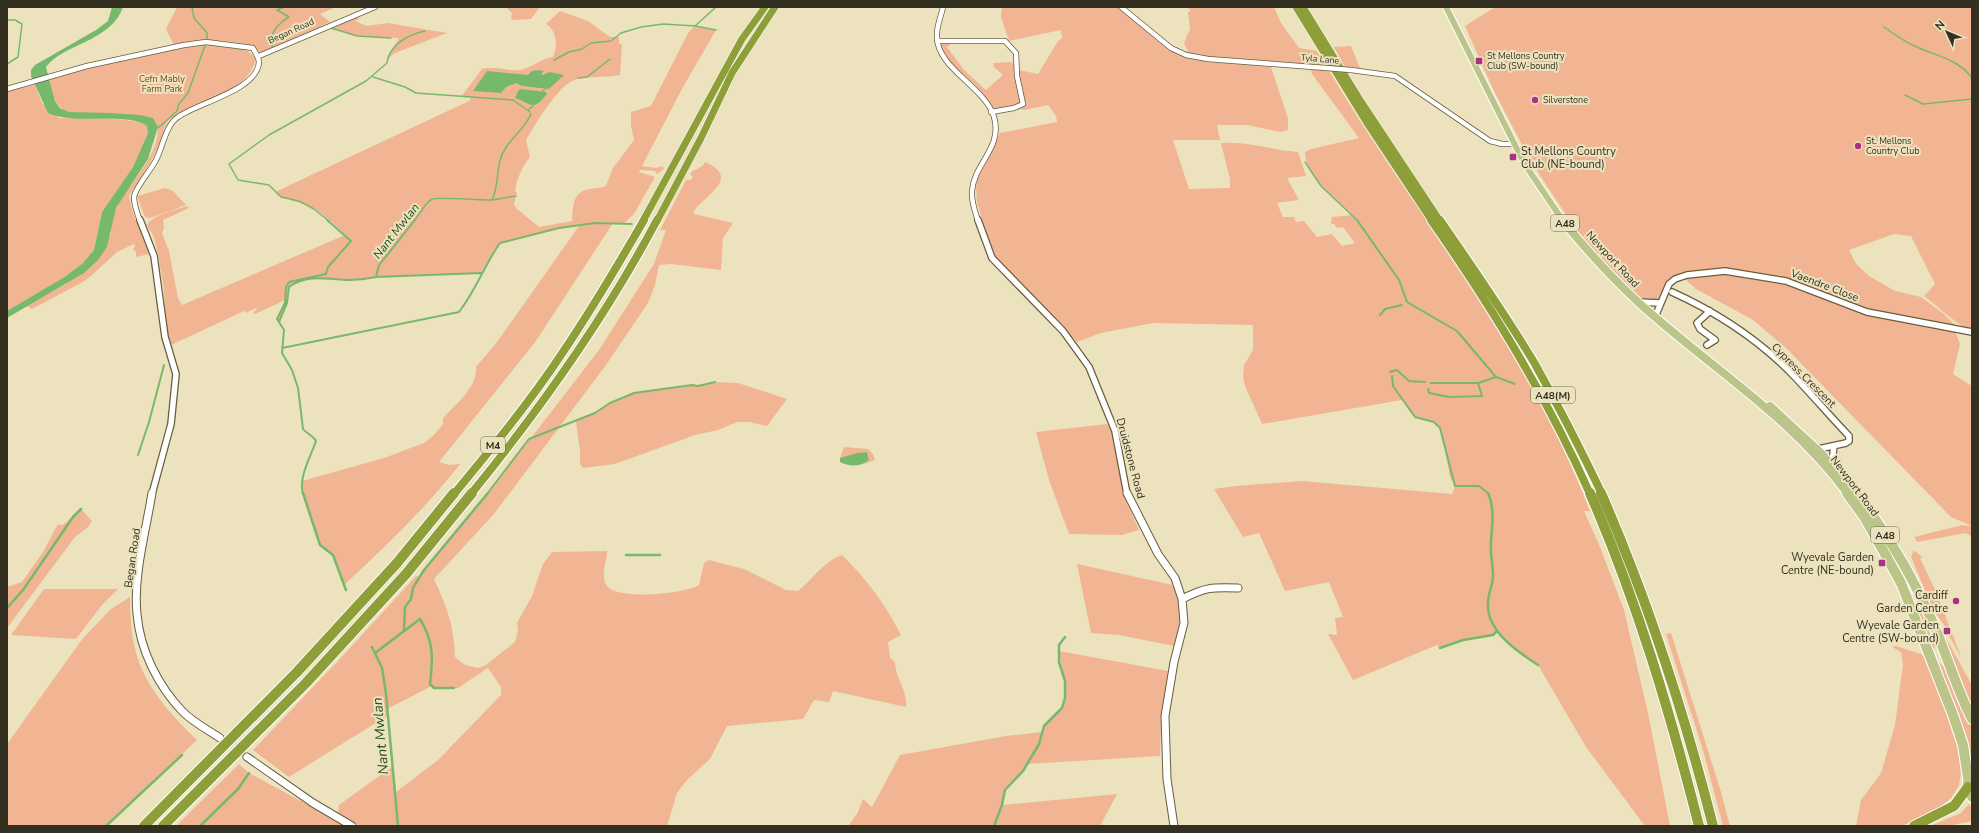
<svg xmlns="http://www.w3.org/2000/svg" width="1979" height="833" font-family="'Nunito Sans',sans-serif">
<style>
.green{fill:#f1b593}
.water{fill:#77b96c}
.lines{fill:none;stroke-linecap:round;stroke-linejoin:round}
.stream-far2{stroke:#77b96c;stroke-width:1.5}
.stream-far1{stroke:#77b96c;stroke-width:2}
.stream{stroke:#77b96c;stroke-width:2.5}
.minor-tunnel{stroke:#c7bf9f;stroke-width:7;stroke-dasharray:7 3.5;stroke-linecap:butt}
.minor-far2-casing{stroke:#675e3e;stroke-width:6}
.minor-far1-casing{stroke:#675e3e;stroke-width:8}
.minor-casing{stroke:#675e3e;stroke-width:9}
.major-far2-casing{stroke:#fff;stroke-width:8}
.major-far1-casing{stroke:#fff;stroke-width:10}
.major-casing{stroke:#fff;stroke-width:12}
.highway-far2-casing{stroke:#fff;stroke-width:8}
.highway-far1-casing{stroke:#fff;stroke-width:10}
.highway-casing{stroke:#fff;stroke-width:12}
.minor-far2{stroke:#fff;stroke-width:4.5}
.minor-far1{stroke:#fff;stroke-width:5.5}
.minor{stroke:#fff;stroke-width:7}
.major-far2{stroke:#bbc589;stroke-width:6}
.major-far1{stroke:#bbc589;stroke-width:8}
.major{stroke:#bbc589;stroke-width:10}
.highway-far2{stroke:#8e9f3a;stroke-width:7}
.highway-far1{stroke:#8e9f3a;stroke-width:8}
.highway{stroke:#8e9f3a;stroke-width:10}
.minor-bridge-casing{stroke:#675e3e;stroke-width:6;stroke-linecap:butt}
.minor-bridge{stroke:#fff;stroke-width:4.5}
.poi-dot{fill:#aa3186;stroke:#ece3be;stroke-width:1.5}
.labels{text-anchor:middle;stroke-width:4;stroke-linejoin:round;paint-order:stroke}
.far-street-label{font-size:9px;fill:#332f21;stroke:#ece3be}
.far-poi-label{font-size:9px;fill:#332f21;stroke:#ece3be;text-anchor:start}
.far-park-label{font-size:9px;fill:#7d431f;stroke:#ece3be}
.shield{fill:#ece3be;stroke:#6a6550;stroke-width:1}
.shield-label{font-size:10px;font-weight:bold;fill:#332f21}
.poi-label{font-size:11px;fill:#332f21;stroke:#ece3be;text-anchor:end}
.street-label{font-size:11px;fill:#332f21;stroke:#ece3be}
.water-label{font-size:12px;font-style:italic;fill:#204c18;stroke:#ece3be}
.near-water-label{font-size:14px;font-style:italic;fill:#204c18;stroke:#ece3be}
</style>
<rect width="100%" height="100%" fill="#ece3be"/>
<path class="green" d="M177,7H336L320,14L330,22L296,39L261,53C238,35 201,42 174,45L166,29Z
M506,7H540L531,19L511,20L512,13Z
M1002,7H1118L1179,54L1191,57L1271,67L1288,118V130L1280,132L1247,125H1217L1220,140H1173L1189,189L1230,188V179L1221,143C1248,141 1271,150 1298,152L1306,176L1287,178L1299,200L1277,203L1283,217H1294L1296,222L1304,221L1317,237L1332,234L1342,246L1355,243L1343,227L1337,228L1334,224H1331L1332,217L1352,215C1335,199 1305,178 1305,152L1311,149L1359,138L1312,74L1310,68L1328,69C1382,161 1447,245 1502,336C1536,392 1566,450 1590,511H1584L1600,547L1624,610L1648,713L1670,826H1645L1586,747L1538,665L1517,651L1497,631L1493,635L1463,640L1440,648L1437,645L1353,680L1328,634L1337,635L1335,618L1343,617L1329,582L1285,591L1259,533L1243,537L1214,489L1235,486L1302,481L1452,494L1455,486L1450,477L1441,429C1432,418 1427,423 1417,418C1411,415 1407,406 1402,400L1262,424L1245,386L1243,377L1244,365L1253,350V325L1153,323L1101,333L1077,342L995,257L989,243L977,202L976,186L978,177L1000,133L1057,122L1056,116L1048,105L1024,110L1013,107L993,111C989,104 985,96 980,90C967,75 945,63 939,43H952L947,47L964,70L986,90L1003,75L994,67L993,63L1010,62L1015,64L1014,69L1038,74L1058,41L1062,38L1061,30L1009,41L1001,17Z
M1187,7H1274L1281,23L1299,48L1317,51L1325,66L1247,59L1210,57L1186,53L1188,51L1184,43L1190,29L1188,12L1191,11Z
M1495,7H1972V330C1958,327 1937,305 1924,296L1935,284L1911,236L1894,234L1849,250L1856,264L1869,276L1895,291L1921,297L1944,314L1957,327L1867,310L1815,289L1731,270L1686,274L1667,284L1658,300L1647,301L1639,297L1582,239L1530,160L1494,91L1465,26Z
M560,11L588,21L610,37H619V43L622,45L620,75C606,78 589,76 577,79C559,83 535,125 526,140L530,157C522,167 517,178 515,191L517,193L514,204L516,208L539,227L572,221C573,206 572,192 590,189C595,188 601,188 606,186L613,168L634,140L631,126V112L651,106L688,33L694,27L716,30L683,87L642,166L656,168L662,166L664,169L657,174L655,171L640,170L639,172L655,177L634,214L623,224L613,223L536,341L439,462L449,465L460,464C425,509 385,547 343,586L333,555L320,545L301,488L302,481L384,458L424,443L434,435L443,424V418C455,405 478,387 476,367L497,342L579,226L559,228L500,243L480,274L376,277L355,280L309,279L296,282L289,287L287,303L279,322L277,319L285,300L255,314L253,312L257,310L256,308L246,313L244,311L171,345C162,325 167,299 162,278C160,265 158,251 154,238C153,233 149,230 147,225C153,214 176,210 187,206L189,208L163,220L164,228L162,233L169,251L178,298L182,305L345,235C336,226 324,214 313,208C301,201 285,202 275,192L469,101L471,98L461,97L482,69C495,65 508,72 521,70C533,67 542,58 553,57C558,46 557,31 546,24Z
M355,16L360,19L355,21L366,26L388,23L447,33L395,53L386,60L399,38L357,36L328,27Z
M211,44L244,48L256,58C248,93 206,97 180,114C177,116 172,117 169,120C163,126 163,137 159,145C151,163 140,179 129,196L132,210L149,254L136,257V252L133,250L135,246L134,244L117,252L91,276L81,283L32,309L27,306L66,284L111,234C111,225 112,215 117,207C128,185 166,148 156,122L69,112C52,105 54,94 49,78L160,49Z
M1351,46L1360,68L1345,67L1334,47Z
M35,85L42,103L59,118C78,119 134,116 147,126L148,133L133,167L102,212L94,250L83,263L66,276L7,311V91Z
M705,162C742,178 705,195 694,211V214L733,223L723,238L721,270L671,264L659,265L655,285L648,303L606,365L494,514L434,579C447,607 454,626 455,657L465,665L478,668L486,665L515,642L518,630L517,623L532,596L543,564L552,552L607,551C607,562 599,578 608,587C620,600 684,594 699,585L704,563L709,560L744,569L786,590L798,591C813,579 824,561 842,555C868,581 884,602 901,635L888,642L890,658L895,662C895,678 908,691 906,707L833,691L829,702L814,700L803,719L727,726L710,759L687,780L677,793L667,826H360L338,813L339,805L393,766L396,792L438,760L501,695V687L488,668L458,688H434L432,686L387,709V716L289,777L253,750L337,662L416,576L420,577L436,555L477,508L599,350L654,264L666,230H660L686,180H690L693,177L690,174C694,168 702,169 705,162Z
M165,188L173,191L186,205L150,218L145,217L137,196Z
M1721,272L1779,280L1846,306L1955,331L1960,344L1953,374L1972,386V537L1966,533L1917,542L1914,537L1962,525L1972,526L1951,517L1786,348L1753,320L1696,289L1685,279Z
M715,382L738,383L787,399L767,426L749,422H737L718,430L695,435L615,464L583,468L580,464V452L576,421C596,413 613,400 634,393C653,388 673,389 692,385L698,386Z
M1107,424L1112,430L1127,503L1139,530L1122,535L1069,534L1049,480L1036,432Z
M844,447L868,449L873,454L875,460L864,464L869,460L867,452L857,453L840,458Z
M81,509L92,521L88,527L75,537L7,628V587L22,582L43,552L58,524L62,525C70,521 73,513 81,509Z
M1911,551L1916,552L1923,558H1920L1936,592L1962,659L1950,638L1947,629L1932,608L1912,559L1911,556L1913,553Z
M1077,564L1173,585C1183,610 1181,621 1174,646L1119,635L1091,633Z
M44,589H118L102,605L76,639L11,635Z
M130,597C130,615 131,632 135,649C144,686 171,715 197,740L106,826H7V744L83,638L111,609Z
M1917,601L1935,646L1933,651H1931L1914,607L1919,604Z
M1671,633L1721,792L1730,826H1723L1703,750L1666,634Z
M1946,638L1972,685V709C1960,686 1951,663 1946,638Z
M1896,646L1921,654L1926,658L1941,694L1958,746L1961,773L1959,785L1952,797L1939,808L1902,826H1856L1861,800L1881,773L1895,725L1903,664L1901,652L1892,647Z
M1059,651L1168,671L1161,720L1160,756L1027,764L1005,790L1003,805L1117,794L1100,826H848L857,814L863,799L872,807L900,755L1006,736L1042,732C1045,721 1054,718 1061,709C1072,695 1060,667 1059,651Z
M1935,660L1946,668L1958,701L1972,727L1971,762L1963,728Z
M239,764L249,773L347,826H176Z
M1969,804L1972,807V821L1948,826H1930L1961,813Z"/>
<path class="water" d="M112,7H123C111,42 64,43 46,67L55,101L60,108L69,112L110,113L140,115L153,118L158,127L148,159L116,208L107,247L98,260L84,273L7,318V311L66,276L83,263L94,250L102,212L133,167L148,133L147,126C126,111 76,126 48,113L31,76V70L35,65L96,30L108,21Z
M538,70L544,71L541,74L543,75L549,72L564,75L549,89L522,86L516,83L506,87L501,93L473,91L487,71L528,75L532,71Z
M520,89L546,92L547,94C532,112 533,104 515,98L518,91Z
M867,452L869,460C861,467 849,467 840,462V458L857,453Z"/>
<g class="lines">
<path class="stream-far2" d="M716,7L695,26L716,30
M7,20H15L22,24L18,57L7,64
M1884,27C1895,35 1906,43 1919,48C1938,56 1959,60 1972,78
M331,28L357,36L391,38
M272,47C273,43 271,41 272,37C273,29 282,21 289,17L277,10L284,7
M554,60L569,52L582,49L591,43L611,41L621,33L641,27L663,24L695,26
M373,77L405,87L416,93L513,100L530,112
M578,78L587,77L610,59
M542,92L545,89
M1905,95L1923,104L1972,99
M528,110L533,106
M158,128L177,111L179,104L188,93L207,40V33L194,18L192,7
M1305,162L1321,186L1358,221
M492,200L516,196
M329,221L314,209L299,201L281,197L269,185L238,180L229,164L269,135L366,81L387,63C389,45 409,34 425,31
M414,221C419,215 425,203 432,199C436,197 483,200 492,200C500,184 495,164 505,149C513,136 525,128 531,114"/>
<path class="stream-far1" d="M1357,220L1399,280L1407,302L1457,331L1496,377L1515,384
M376,277L481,273
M1380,315L1385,309L1402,305
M279,322L277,319L285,303L286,287L289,282L326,274L328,267L351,241L327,220
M279,322L287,303L289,287C307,274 327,279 348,280C357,280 366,279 376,277L379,265L415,220
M279,322L284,330L282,353L292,370L298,388L303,429C307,434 313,435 316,441C311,456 298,478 303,494
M282,348L459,312C476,290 484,266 500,243L559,228L595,223L632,224
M1390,372L1397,370L1409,381L1425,382
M1392,376L1393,386L1415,417L1434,422L1440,428L1455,486H1479L1489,494
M1431,383H1478L1496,377
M1428,389L1429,393L1449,397L1482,396L1478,383
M138,455L149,422L164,365
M487,494L529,439L595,413L610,403L634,393L692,385L698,386L715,382"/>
<path class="stream" d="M303,493L320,545L333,555L346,590
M1488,493C1495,508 1492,526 1491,542C1490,554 1493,564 1493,576C1493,585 1488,593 1488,603C1486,631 1518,652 1538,665
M626,555H660
M7,608L23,590L73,517L81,509
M404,630L405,607L411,599L413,588L424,570L488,493
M372,647L382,668L386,694L398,826
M1440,648L1463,640L1493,635L1497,631
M375,653L420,619C434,642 433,658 430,684L434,688H454
M106,826L182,755
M200,826L238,789L249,773
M994,826L1002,805L1005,790L1023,771L1039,744L1044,726L1062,708L1065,698V681L1059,662V645L1065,637"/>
<path class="minor-tunnel" d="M226,741L247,757"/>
<defs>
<path id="minor-far2" d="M943,7C941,17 936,27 937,37C937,68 986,88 994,117C1003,148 974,163 972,191C971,201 975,211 978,221
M1121,7L1171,48L1186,55L1208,59L1326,68
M937,41H1005L1016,53L1017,76L1023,104L1014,108L991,112
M259,56L375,7
M1351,70L1395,76L1490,141L1502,144H1514
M7,89L87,66L184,45L206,42L253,48C255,52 259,58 259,62C258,90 197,103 178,117C165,126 163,147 156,160C151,170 135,188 134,197C134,205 137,213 140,221"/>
<path id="minor-far1" d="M140,220L154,256L165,337L176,374L171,424L152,494
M978,220L992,258L1063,331L1089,367L1115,431L1127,494
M1672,292C1716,312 1759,340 1793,375C1812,395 1830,416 1849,436V441L1846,443L1814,450
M1638,302L1660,303
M1655,317L1669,284L1675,279L1687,275L1725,271L1786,281L1867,312L1972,332
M1707,345L1715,340L1700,329L1697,323L1710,311
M1832,462L1834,446"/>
<path id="minor" d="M152,493C146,531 133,576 137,614C140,650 158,686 183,712C193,722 208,730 220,738
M1127,493L1158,554L1175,578L1182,599L1184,623L1174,662L1165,716L1167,779L1174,826
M1182,599C1206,587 1212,587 1238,588
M247,757L313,803L352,826"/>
<path id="major-far2" d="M1446,7L1524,163L1563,221"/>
<path id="major-far1" d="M1562,220C1585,248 1611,277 1638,302C1708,366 1791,416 1848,494
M1770,406L1821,453L1857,494"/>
<path id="major" d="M1847,493L1865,518L1901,583L1953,715L1963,745L1968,778
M1856,493C1887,533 1913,577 1933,623C1947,655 1956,688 1972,719
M1968,782L1972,797"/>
<path id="highway-far2" d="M1296,7L1367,123L1432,221
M1303,7L1360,100L1440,221
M643,221L742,39L765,7
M657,221L701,138L732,73L775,7"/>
<path id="highway-far1" d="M1431,220C1492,307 1547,396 1590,494
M1440,220C1472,267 1506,315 1535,364C1559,407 1581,450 1602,494
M454,494C492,448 530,402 563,352C592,309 618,265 644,220
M471,494C541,408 605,318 657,220"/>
<path id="highway" d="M1590,493C1637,601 1670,712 1699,826
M1601,493C1648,601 1684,712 1713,826
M144,826L297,672L397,563L454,493
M163,826L306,683L406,574L472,493
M1914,826L1954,806L1968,787"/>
</defs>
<use href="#minor-far2" class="minor-far2-casing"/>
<use href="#minor-far1" class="minor-far1-casing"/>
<use href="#minor" class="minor-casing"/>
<use href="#major-far2" class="major-far2-casing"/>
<use href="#major-far1" class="major-far1-casing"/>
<use href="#major" class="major-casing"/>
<use href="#highway-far2" class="highway-far2-casing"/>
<use href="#highway-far1" class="highway-far1-casing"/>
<use href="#highway" class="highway-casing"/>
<use href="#minor-far2" class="minor-far2"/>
<use href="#minor-far1" class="minor-far1"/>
<use href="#minor" class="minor"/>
<use href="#major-far2" class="major-far2"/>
<use href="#major-far1" class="major-far1"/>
<use href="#major" class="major"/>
<use href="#highway-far2" class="highway-far2"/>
<use href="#highway-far1" class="highway-far1"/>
<use href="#highway" class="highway"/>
<defs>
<path id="minor-bridge" d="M1326,68L1351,70"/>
</defs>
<use href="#minor-bridge" class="minor-bridge-casing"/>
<use href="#minor-bridge" class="minor-bridge"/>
</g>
<g class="poi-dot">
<rect x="1475" y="57" width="8" height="8" rx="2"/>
<circle cx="1535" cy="100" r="4"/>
<circle cx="1858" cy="146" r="4"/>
<rect x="1509" y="153" width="8" height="8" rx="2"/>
<rect x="1878" y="559" width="8" height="8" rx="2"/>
<circle cx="1956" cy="601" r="4"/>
<rect x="1943" y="627" width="8" height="8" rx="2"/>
</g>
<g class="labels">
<g class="far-street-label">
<text transform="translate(291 31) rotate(-24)" y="3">Began Road</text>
<text transform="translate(1320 59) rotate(5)" y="3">Tyla Lane</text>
</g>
<g class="far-poi-label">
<text x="1487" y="59">St Mellons Country<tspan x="1487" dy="10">Club (SW-bound)</tspan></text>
<text x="1543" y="103">Silverstone</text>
<text x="1866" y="144">St. Mellons<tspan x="1866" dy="10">Country Club</tspan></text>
</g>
<g class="far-park-label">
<text x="162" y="82">Cefn Mably<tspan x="162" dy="10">Farm Park</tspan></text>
</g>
<g class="shield">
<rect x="1551" y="215" width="28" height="16" rx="3"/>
<rect x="1531" y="387" width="44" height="16" rx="3"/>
<rect x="481" y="437" width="24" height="16" rx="3"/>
<rect x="1871" y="527" width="28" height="16" rx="3"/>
</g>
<g class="shield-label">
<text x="1565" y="227">A48</text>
<text x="1553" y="399">A48(M)</text>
<text x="493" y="449">M4</text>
<text x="1885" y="539">A48</text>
</g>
<g class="poi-label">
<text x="1521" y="155" text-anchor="start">St Mellons Country<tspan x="1521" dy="13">Club (NE-bound)</tspan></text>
<text x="1874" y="561">Wyevale Garden<tspan x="1874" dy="13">Centre (NE-bound)</tspan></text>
<text x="1948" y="599">Cardiff<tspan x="1948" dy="13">Garden Centre</tspan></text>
<text x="1939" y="629">Wyevale Garden<tspan x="1939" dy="13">Centre (SW-bound)</tspan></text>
</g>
<g class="street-label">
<text transform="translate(1613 259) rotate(47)" y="4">Newport Road</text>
<text transform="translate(1825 285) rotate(21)" y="4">Vaendre Close</text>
<text transform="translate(1804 375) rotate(45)" y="4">Cypress Crescent</text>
<text transform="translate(1131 458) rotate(75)" y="4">Druidstone Road</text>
<text transform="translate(1855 486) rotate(53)" y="4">Newport Road</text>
<text transform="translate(132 558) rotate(-82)" y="4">Began Road</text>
</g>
<g class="water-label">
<text transform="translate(396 231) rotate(-52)" y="4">Nant Mwlan</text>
</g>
<g class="near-water-label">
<text transform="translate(380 736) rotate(-95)" y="5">Nant Mwlan</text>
</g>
</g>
<rect width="1979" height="833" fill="none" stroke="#332f21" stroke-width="16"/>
<g transform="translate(1947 32) rotate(314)" stroke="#ece3be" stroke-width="3" paint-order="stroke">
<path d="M0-3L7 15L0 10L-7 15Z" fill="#332f21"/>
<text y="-6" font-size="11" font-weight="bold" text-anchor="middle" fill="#332f21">N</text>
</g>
</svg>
